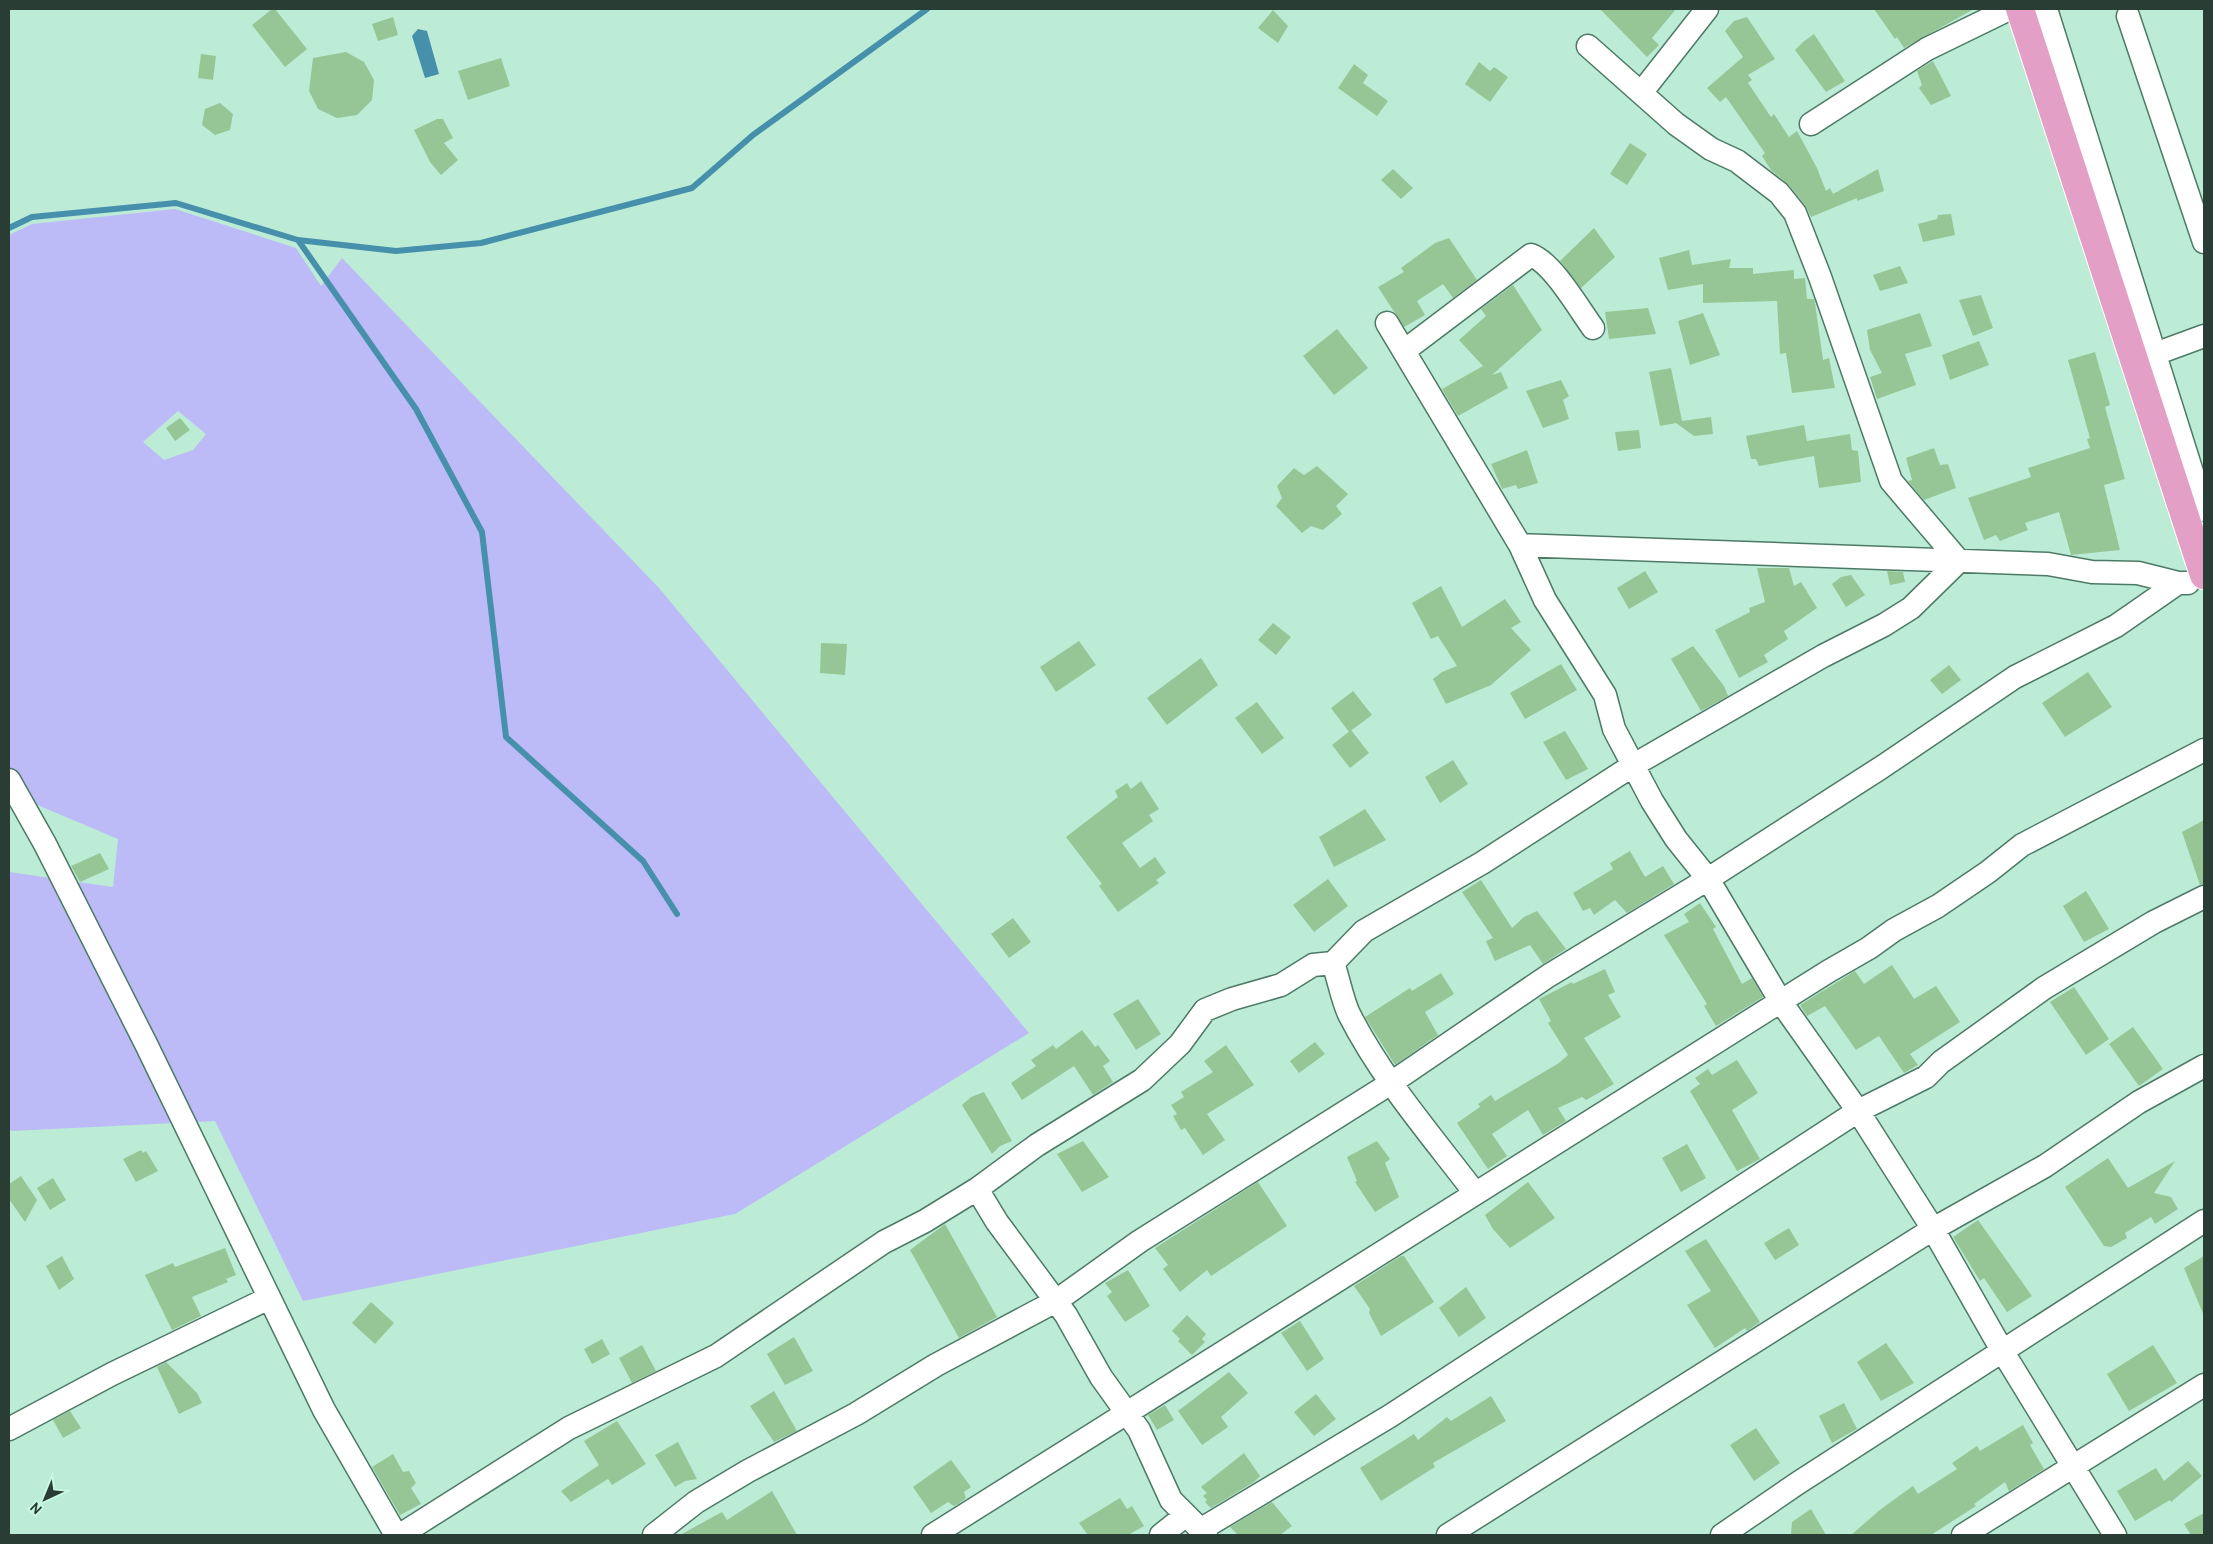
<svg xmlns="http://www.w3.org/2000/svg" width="2213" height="1544" font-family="Overpass,sans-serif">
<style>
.green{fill:#bcbbf7;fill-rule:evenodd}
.water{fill:#4690ac}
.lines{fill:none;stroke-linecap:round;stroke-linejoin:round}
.stream{stroke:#4690ac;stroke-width:6}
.building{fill:#96c696}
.minor-casing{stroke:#4d7a66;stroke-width:25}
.highway-casing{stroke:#fff;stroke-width:30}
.minor{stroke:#fff;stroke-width:22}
.highway{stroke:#e39fc5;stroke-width:28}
</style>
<rect width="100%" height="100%" fill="#bcecd5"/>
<path class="green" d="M175,209L296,248L321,286L342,258L659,588L1029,1033L735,1214L303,1301L215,1121L12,1131L9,1129V872L113,887L118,839L9,793V235L32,224ZM178,411L206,434L193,450L164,460L143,442Z"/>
<path class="water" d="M418,29L427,31L439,74L425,78L412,36Z"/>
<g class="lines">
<path class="stream" d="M9,228L32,217L176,203L298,240
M677,914L643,861L506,737L482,532L416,409L298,240L396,251L481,243L692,188L753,135L927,9"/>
</g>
<path class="building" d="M272,9H275L307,49L285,67L252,25Z
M1600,9H1676L1652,38L1659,45L1647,57Z
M1874,9H1974L1904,48L1897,37L1895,39Z
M1273,10L1288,26L1278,43L1258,28Z
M393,17L398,35L378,41L372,24Z
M1747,17L1775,59L1748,75L1752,80L1748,83L1771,117L1774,114L1789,137L1797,131L1817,168L1826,191L1830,188L1833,194L1878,169L1884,191L1857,201V198L1811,217L1805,205L1789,185L1771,170L1762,156L1765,153L1726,97L1720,102L1707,88L1743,57L1725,31L1734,21Z
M1814,34L1845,81L1826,92L1795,50L1803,42Z
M346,52L364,62L374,80L372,100L357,115L337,118L318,109L309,91L313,58Z
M201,54L216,56L213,80L198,78Z
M501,58L510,86L468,100L458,71Z
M1933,61L1951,96L1931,105L1919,88L1922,85L1917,71Z
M1479,62L1490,71L1494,67L1508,77L1490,102L1465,84Z
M1354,64L1368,75L1363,83L1388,101L1377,116L1338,88Z
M220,103L233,114L230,130L215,135L202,125L205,109Z
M437,119H443L453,138L444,143L458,160L441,175L430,162L414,130Z
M1630,143L1647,154L1627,185L1610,174Z
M1393,169L1413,188L1401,199L1381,180Z
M1951,214L1955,235L1923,242L1918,224L1937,219L1938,215Z
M1594,228L1615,257L1581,288L1560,261Z
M1449,238L1477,280L1453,298L1443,284L1417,301L1425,315L1404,327L1378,287L1404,272L1401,268L1435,243Z
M1689,250L1692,265L1731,259L1729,268H1753V274L1794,270V279L1805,278L1807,299H1814L1815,303L1823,360L1829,358L1835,388L1792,393L1786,353L1780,354L1777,301L1703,303V284L1668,290L1659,258Z
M1900,266L1908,283L1880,291L1873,275Z
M1513,285L1542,330L1492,375L1501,372L1508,388L1458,416L1442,389L1483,366L1459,340L1486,316L1481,309Z
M1981,295L1993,328L1973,336L1959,300Z
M1648,308L1656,334L1609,339L1605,312Z
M1703,313L1720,355L1690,365L1678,321Z
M1920,313L1932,346L1905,354L1916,385L1877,399L1870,377L1882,373L1870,350L1867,330Z
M1337,329L1368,368L1334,395L1303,356Z
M1979,341L1989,365L1950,380L1942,355Z
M2095,352L2110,405L2105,407L2125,479L2104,485L2120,550L2071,555L2059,512L2025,523L2028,530L2000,541L1996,535L1984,540L1968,498L2031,477L2028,468L2090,448L2087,439L2090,438L2068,360Z
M1671,368L1682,421L1711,417L1713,434L1694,436L1676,423L1660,426L1649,372Z
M1561,380L1569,396L1563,400L1569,419L1543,428L1526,391Z
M180,418L190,430L175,441L166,428Z
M1804,425L1807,441L1850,434L1852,450L1858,451L1861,482L1819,488L1814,456L1759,466L1756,459H1751L1746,436Z
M1639,430L1641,448L1618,451L1615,432Z
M1934,448L1940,465L1948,464L1956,488L1924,500L1908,481L1912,480L1906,458Z
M1527,450L1538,483L1518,489L1516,485L1502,489L1491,464Z
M1317,466L1348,494L1336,506L1342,514L1323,530L1311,526L1302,533L1276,506L1282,498L1277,486L1294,468L1304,475Z
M1757,568H1789L1794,586L1801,582L1817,608L1784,631L1788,639L1764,655L1768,662L1739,678L1715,630L1750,612L1749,608L1765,602Z
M1645,571L1658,592L1629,609L1617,588Z
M1887,571L1903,572L1905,582L1890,585Z
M1851,575L1865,595L1846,607L1832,584L1841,577Z
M1441,586L1462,627L1505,599L1521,622L1511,628L1531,650L1491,685L1446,704L1433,679L1442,672L1457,666L1438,636L1431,639L1412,603Z
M1273,623L1291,637L1276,655L1258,640Z
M1079,641L1096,665L1056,692L1040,667Z
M821,643L847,644L845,675L820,673Z
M1693,646L1724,686L1728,696L1701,711L1671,659Z
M1201,658L1218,685L1167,725L1147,698Z
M1561,664L1577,690L1525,719L1510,693Z
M1949,665L1961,680L1942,694L1930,680Z
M2088,672L2112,707L2065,737L2042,703Z
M1353,691L1372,715L1349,732L1331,708Z
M1257,702L1284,738L1262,754L1235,718Z
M1351,730L1369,753L1350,768L1332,745Z
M1565,731L1588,769L1566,780L1543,742Z
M1453,760L1468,784L1440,803L1425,777Z
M1141,781L1159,809L1149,815L1153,821L1122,843L1140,868L1155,857L1166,873L1156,880L1159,883L1118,912L1099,886L1102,884L1066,837L1118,797L1115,791L1127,783L1131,789Z
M1365,809L1386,840L1334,867L1319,837Z
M2204,820V884L2200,885L2182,832Z
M1630,851L1645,877L1663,866L1674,884L1627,913L1615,900L1594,915L1590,908L1583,911L1573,893L1613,869L1610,863Z
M100,853L109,869L80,882L71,866Z
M1328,879L1348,906L1314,932L1293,905Z
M1481,880L1512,928L1524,917L1537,911L1566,949L1543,964L1530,945L1495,961L1486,941L1493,938L1462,892Z
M2086,891L2109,929L2084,942L2063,906Z
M1700,903L1716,927L1713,929L1742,984L1752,978L1763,997L1716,1026L1704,1006L1707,1004L1664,935L1689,922L1684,914Z
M1013,918L1031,942L1009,958L991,934Z
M1892,965L1914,999L1936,986L1960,1022L1910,1054L1918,1065L1904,1073L1879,1036L1856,1050L1825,1006L1807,1016L1800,1005L1855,971L1864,984Z
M1605,969L1615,992L1608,995L1621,1017L1584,1038L1614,1084L1586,1100L1582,1097L1558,1108L1566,1121L1543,1135L1528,1110L1492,1134L1507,1156L1488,1169L1457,1123L1480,1107L1478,1104L1491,1095L1495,1101L1559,1063L1568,1055L1548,1023L1551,1021L1539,999L1572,982L1573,984Z
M1441,973L1454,994L1425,1012L1438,1035L1395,1065L1365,1017L1410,988L1412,991Z
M2074,987L2109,1039L2086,1055L2050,1002Z
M1138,999L1161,1034L1136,1050L1113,1014Z
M2133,1027L2163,1069L2139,1086L2109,1044Z
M1082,1030L1095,1047L1098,1045L1110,1061L1103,1066L1113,1082L1093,1095L1074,1066L1022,1100L1011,1083L1036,1066L1031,1060L1053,1045L1056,1049Z
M1315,1042L1325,1054L1299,1073L1290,1061Z
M1226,1045L1254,1085L1207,1114L1225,1140L1203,1155L1185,1128L1181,1130L1173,1116L1177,1114L1171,1105L1184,1097L1181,1092L1213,1072L1204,1061Z
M1737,1060L1758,1093L1732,1110L1760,1159L1737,1171L1690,1091L1700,1084L1695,1078L1708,1069L1712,1075Z
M984,1092L1012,1141L1000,1146L992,1154L962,1105L971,1097Z
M1083,1141L1109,1177L1082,1192L1057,1154Z
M1377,1141L1390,1159L1385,1163L1399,1197L1375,1212L1355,1182L1357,1181L1347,1157Z
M1687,1144L1706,1178L1681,1192L1662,1158Z
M141,1150L143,1153L146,1151L158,1171L136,1182L123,1159Z
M2108,1158L2128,1188L2175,1161L2154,1193L2171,1197L2178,1209L2155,1224L2151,1217L2125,1233L2127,1238L2111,1247L2104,1246L2065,1187Z
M21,1176L37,1200L25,1222L9,1199V1184Z
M53,1178L66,1200L50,1210L37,1188Z
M1258,1182L1287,1226L1211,1276L1207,1270L1180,1292L1163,1269L1168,1265L1155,1248Z
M1528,1182L1555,1218L1510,1248L1493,1229L1485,1215Z
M1978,1220L2032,1296L2007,1312L1984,1278L1980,1281L1953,1237Z
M945,1224L997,1317L959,1338L910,1250Z
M1789,1228L1799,1245L1775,1260L1764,1243Z
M1706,1239L1760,1322L1747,1331L1745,1328L1715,1348L1687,1305L1711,1291L1685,1251Z
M225,1248L236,1275L226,1279L228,1282L192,1297L201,1316L172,1330L145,1275L173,1263L175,1267Z
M62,1256L74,1279L59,1290L46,1266Z
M1401,1256H1404L1434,1302L1381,1336L1369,1313L1370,1309L1354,1286Z
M2204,1256V1316L2184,1268Z
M1128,1270L1150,1306L1125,1322L1107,1296L1112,1292L1105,1283Z
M1466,1287L1486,1318L1459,1337L1439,1308Z
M371,1302L394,1323L375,1344L352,1323Z
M1187,1315L1206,1334L1202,1339L1205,1342L1192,1355L1178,1341L1180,1339L1172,1331Z
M1300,1321L1324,1359L1307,1371L1281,1333Z
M794,1337L813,1371L785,1385L767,1354Z
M602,1339L610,1354L592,1364L584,1349Z
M1886,1343L1914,1383L1881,1401L1857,1362Z
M642,1345L656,1371L632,1383L619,1358Z
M2153,1345L2177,1383L2129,1411L2107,1374Z
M166,1362L197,1393L202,1403L179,1414L157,1367Z
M1229,1372L1248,1393L1221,1417L1228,1427L1202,1445L1178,1411Z
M774,1391L797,1431L774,1442L750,1406Z
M1316,1394L1336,1419L1314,1436L1294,1412Z
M1491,1396L1506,1421L1433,1463L1435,1467L1381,1501L1360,1468L1414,1434L1418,1440L1447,1417L1451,1421Z
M1844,1403L1857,1429L1832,1443L1819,1416Z
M1165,1405L1174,1420L1157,1430L1148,1415Z
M70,1411L81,1428L63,1438L53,1420Z
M617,1421L646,1464L612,1485L608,1479L571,1502L561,1491L599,1465L584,1441Z
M2023,1425L2033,1443L2030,1445L2044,1469L2009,1491L2005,1482L1974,1504L1976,1506L1931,1535H1851L1881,1509L1913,1486L1918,1494L1957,1469L1952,1463L1977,1446L1980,1451Z
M1756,1428L1780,1463L1754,1481L1730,1445Z
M678,1442L697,1479L685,1481L675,1487L655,1455Z
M1244,1453L1260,1476L1254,1482L1211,1508L1205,1502L1207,1500L1203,1496L1207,1493L1201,1487Z
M393,1454L403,1472L409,1471L416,1483L411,1488L421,1504L400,1515L372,1467Z
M951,1460L971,1487L964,1492L966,1498L958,1504L954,1506L948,1502L931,1513L913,1487Z
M2188,1461L2202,1476L2171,1502L2170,1500L2135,1521L2117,1491L2156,1468L2164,1481Z
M772,1491L797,1535H680L722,1512L727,1520Z
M1120,1498L1127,1509L1132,1506L1144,1526L1128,1535H1088L1079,1523Z
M1272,1502L1292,1526L1280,1535H1238L1230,1527Z
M1811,1509L1826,1535H1791L1792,1522Z
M2204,1513V1535H2191L2184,1524Z"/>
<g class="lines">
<defs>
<path id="minor" d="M2046,9L2204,510
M2128,16L2204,242
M1641,93L1707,9
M1811,124L1927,49L2009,9
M1387,323L1520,545L1545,600L1605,695L1614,729L1652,801L1676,839L1708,879L1781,1002L1858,1111L1933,1229L2003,1352L2115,1535
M1404,351L1531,255C1553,263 1579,309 1593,328
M2155,354L2204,336
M1520,545L2048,564L2092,572L2138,573L2178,583H2188
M9,780L45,844L146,1044L324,1410L396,1535
M977,1189L1037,1145L1142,1080L1180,1044L1205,1010L1232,999L1281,985L1313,965L1333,963
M1475,1193C1431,1135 1382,1079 1349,1014C1342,999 1339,980 1333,963L1364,931L1482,863L1632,766L1823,656L1884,625L1911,608L1959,561L1891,481L1820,277L1795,213L1779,193L1737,161L1711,149L1676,124L1588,46
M9,1429L112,1374L269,1298
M1200,1530L1390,1416L1858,1111L1926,1077L1941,1062L2044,988L2154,922L2204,897
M400,1535L569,1428L716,1356L884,1242L925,1221L977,1189L997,1222L1066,1315L1101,1377L1139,1430L1171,1500L1206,1535
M654,1535L696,1502L748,1471L856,1414L936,1365L1056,1301L1140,1241L1391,1083L1548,976L1708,879L1882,767L2015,677L2116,626L2178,583
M933,1535L1829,971L1869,948L1894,930L1938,906L1988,872L2022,845L2204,750
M1161,1535L1186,1515
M1448,1535L1933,1229L2045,1166L2139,1102L2204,1066
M1722,1535L1798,1483L2204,1221
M1963,1535L2204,1385"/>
<path id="highway" d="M2020,9L2204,575"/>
</defs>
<use href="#minor" class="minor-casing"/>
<use href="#highway" class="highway-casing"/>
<use href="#minor" class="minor"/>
<use href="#highway" class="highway"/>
</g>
<rect width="2213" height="1544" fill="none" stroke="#2a3d34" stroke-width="20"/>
<g transform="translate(45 1499) rotate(224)" stroke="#c9f9e3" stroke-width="4" paint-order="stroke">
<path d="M0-4L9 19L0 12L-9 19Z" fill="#2a3d34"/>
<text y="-8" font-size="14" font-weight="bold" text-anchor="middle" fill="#2a3d34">N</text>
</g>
</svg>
